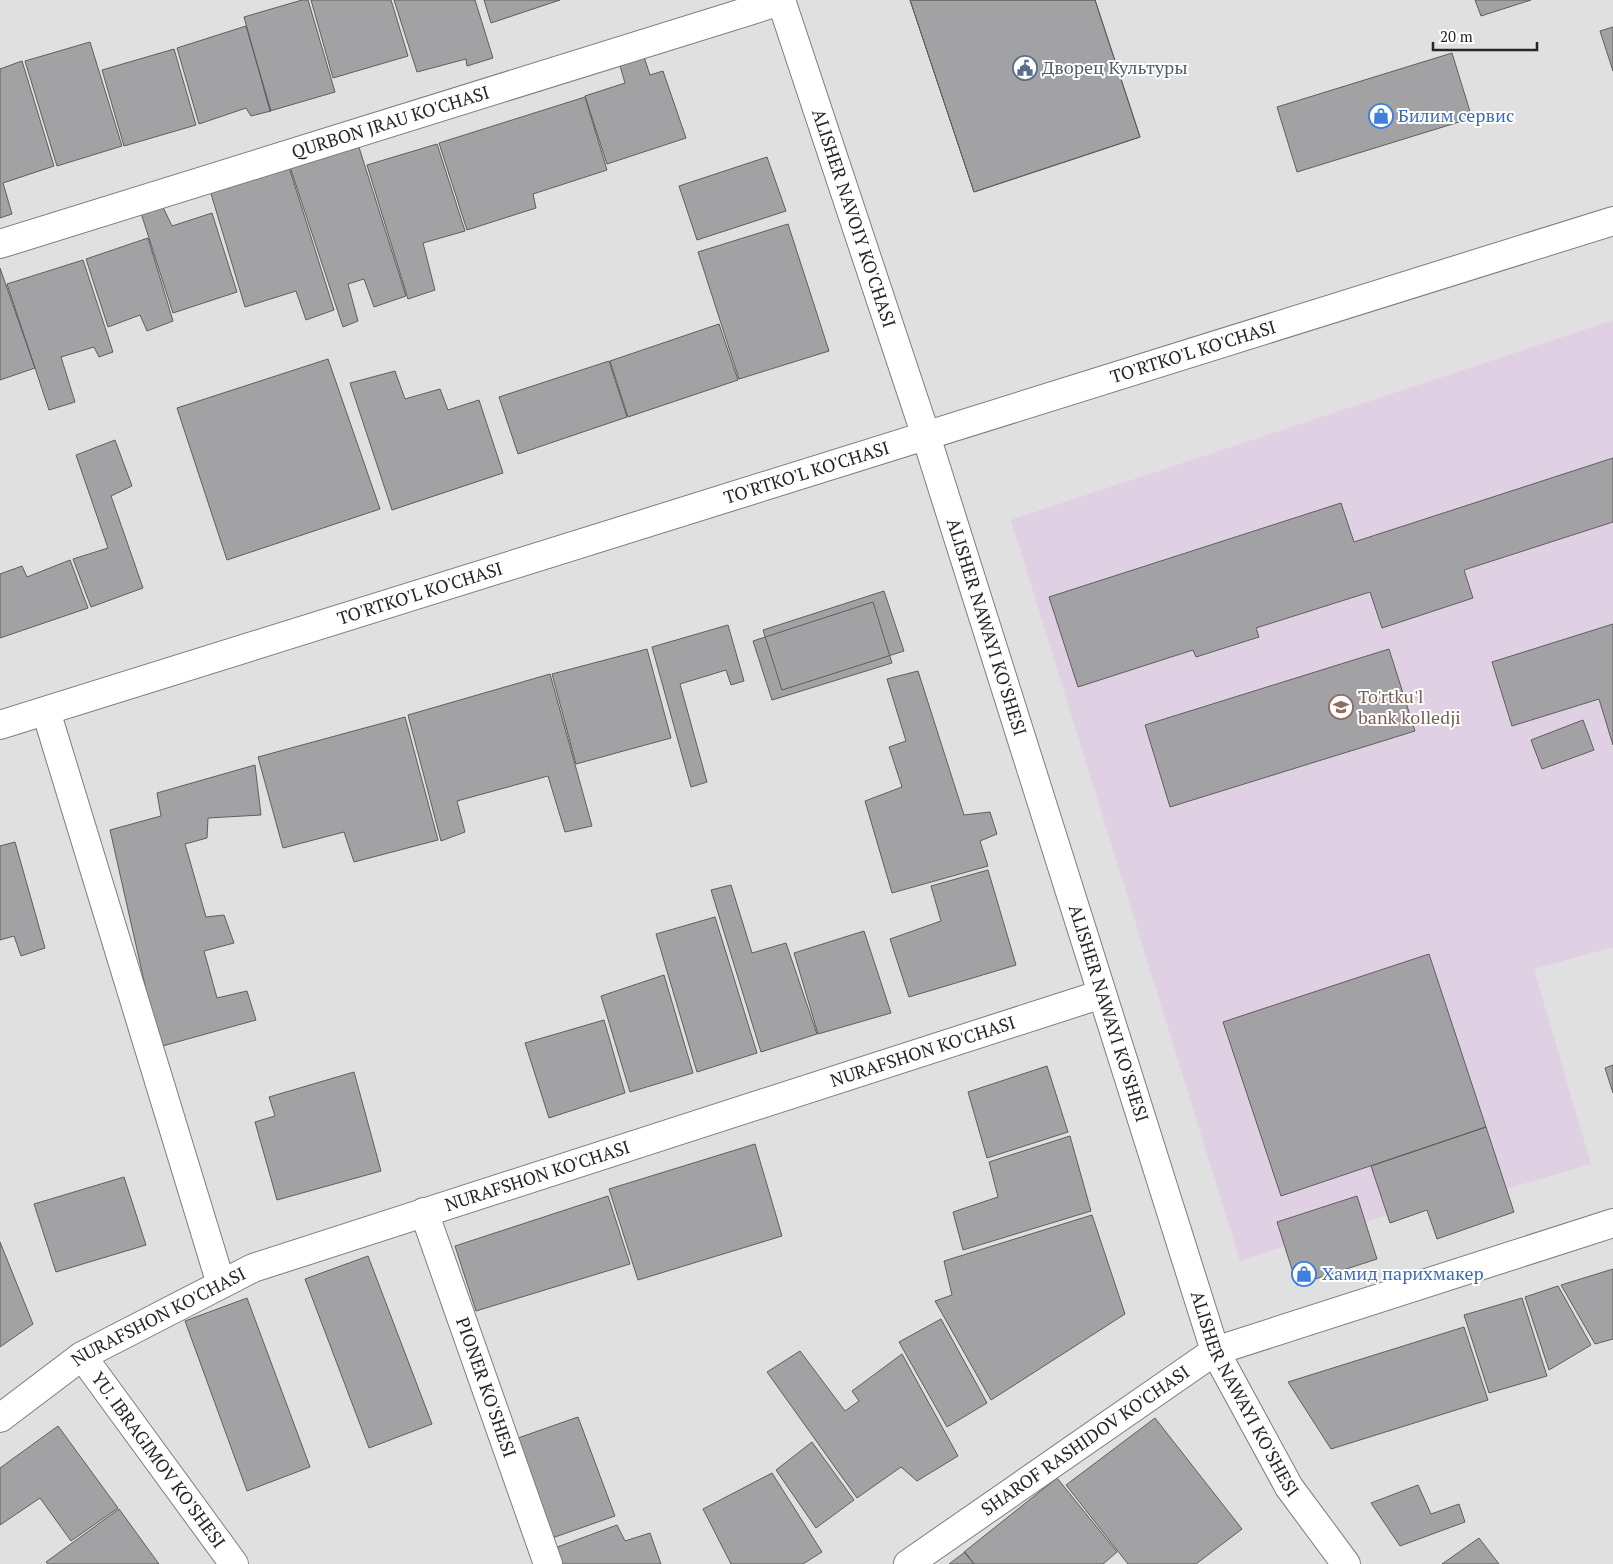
<svg xmlns="http://www.w3.org/2000/svg" width="1613" height="1564" font-family="'PT Serif',serif">
<style>
.education{fill:#e0d0e3}
.building{fill:#a2a2a4;stroke:#5e5e5f}
.lines{fill:none;stroke-linecap:round;stroke-linejoin:round}
.minor-casing{stroke:#7d7d7e;stroke-width:30}
.tertiary-casing{stroke:#7d7d7e;stroke-width:30}
.minor{stroke:#fff;stroke-width:28}
.tertiary{stroke:#fff;stroke-width:28}
.labels{text-anchor:middle;stroke-width:4;stroke-linejoin:round;paint-order:stroke}
.service-label{font-size:18px;fill:#4e5e75;stroke:#fff;text-anchor:start}
.shop-label{font-size:18px;fill:#366cbe;stroke:#fff;text-anchor:start}
.street-label{font-size:18px;fill:#262627;stroke:#fff}
.education-label{font-size:18px;fill:#785e54;stroke:#fff;text-anchor:start}
</style>
<rect width="100%" height="100%" fill="#e0e0e1"/>
<path class="education" d="M1613,320V947L1534,969L1591,1164L1506,1189L1486,1127L1371,1166L1388,1215L1365,1222L1357,1197L1277,1222L1285,1246L1240,1261L1011,520Z"/>
<path class="building" d="M302,0H308L335,92L270,111L244,17Z
M311,0H391L408,56L333,78Z
M394,0H475L493,58L467,66L466,59L417,72Z
M484,0H560L491,23Z
M910,0H1095L1140,137L974,192Z
M910,0H1095L1140,137L974,192Z
M1475,0H1531L1481,16Z
M246,26L271,111L251,116L246,108L199,124L177,48Z
M1613,27V71L1600,31Z
M90,42L122,146L57,166L25,61Z
M174,49L196,125L124,146L102,70Z
M642,51L650,75L663,71L686,138L607,164L585,96L625,83L618,59Z
M1452,53L1472,118L1297,172L1277,107Z
M22,61L54,166L3,183L12,214L0,218V69Z
M585,97L607,170L533,194L536,208L467,230L439,143Z
M357,141L406,296L374,307L364,279L348,284L358,321L343,327L289,164Z
M437,144L465,231L423,243L435,290L408,299L367,165Z
M767,157L786,211L697,240L679,186Z
M288,164L334,310L306,320L296,291L245,307L209,187Z
M161,203L172,226L212,213L237,292L173,313L140,210Z
M788,224L829,351L739,379L698,252Z
M148,238L173,321L147,331L140,315L108,327L86,259Z
M83,260L113,352L99,357L94,347L61,357L75,402L49,410L7,284Z
M0,268L35,368L0,380Z
M719,324L738,380L628,417L610,361Z
M328,359L380,509L227,560L177,408Z
M609,361L627,417L518,454L499,397Z
M395,371L405,399L440,389L448,410L479,400L503,473L392,510L350,383Z
M115,440L132,486L111,496L143,588L91,607L73,559L108,548L76,455Z
M1613,458V522L1464,570L1473,598L1382,628L1370,592L1256,628L1259,637L1196,657L1193,650L1078,687L1049,597L1341,503L1354,542Z
M70,560L88,608L0,638V574L22,566L27,577Z
M884,591L904,651L782,690L763,630Z
M873,602L892,663L772,700L753,641Z
M1613,624V745L1599,699L1512,726L1492,662Z
M728,625L744,681L731,685L726,670L680,684L707,782L691,787L652,647Z
M647,649L671,738L576,764L552,674Z
M1389,649L1415,731L1170,807L1145,725Z
M918,671L964,815L990,812L997,834L980,841L988,866L892,893L865,801L902,787L889,747L906,741L887,679Z
M550,674L592,826L565,832L548,776L457,801L465,832L441,841L408,715Z
M405,717L438,840L354,862L344,832L283,848L258,757Z
M1583,720L1594,750L1542,769L1531,740Z
M255,765L261,815L208,818L207,838L185,844L206,917L224,915L234,943L204,951L217,998L247,991L256,1020L159,1047L110,830L161,816L157,793Z
M15,842L45,948L21,956L14,936L0,940V846Z
M988,870L1016,965L909,997L890,939L941,921L931,886Z
M731,885L752,953L786,943L817,1034L761,1052L711,890Z
M715,917L757,1053L697,1072L656,934Z
M864,931L891,1013L818,1034L794,953Z
M1429,954L1486,1127L1281,1196L1223,1022Z
M664,975L693,1073L630,1092L601,996Z
M604,1020L625,1093L549,1118L525,1043Z
M1613,1065V1093L1605,1068Z
M1047,1066L1068,1132L987,1158L968,1092Z
M354,1072L381,1171L277,1200L255,1122L275,1116L269,1097Z
M1486,1127L1514,1212L1437,1239L1427,1210L1390,1223L1371,1166Z
M1070,1136L1091,1211L963,1250L953,1212L998,1197L989,1162Z
M755,1144L782,1236L638,1280L609,1189Z
M124,1177L146,1245L56,1272L34,1204Z
M608,1196L630,1264L476,1311L455,1246Z
M1357,1196L1377,1259L1297,1285L1277,1222Z
M1092,1215L1125,1314L991,1400L935,1301L952,1295L944,1261Z
M0,1242L33,1324L0,1347Z
M368,1256L432,1424L369,1448L305,1279Z
M1613,1269V1339L1595,1344L1561,1285Z
M1558,1286L1591,1345L1549,1370L1525,1297Z
M247,1298L310,1467L247,1491L185,1321Z
M1522,1298L1547,1376L1489,1393L1464,1315Z
M941,1319L987,1403L947,1427L899,1342Z
M1464,1327L1488,1400L1331,1449L1288,1382Z
M800,1351L845,1411L859,1401L852,1391L902,1354L958,1456L917,1481L901,1467L857,1498L767,1372Z
M578,1417L615,1516L535,1544L518,1438Z
M1155,1418L1242,1529L1196,1564H1128L1066,1485Z
M58,1426L118,1508L71,1541L40,1498L0,1525V1468Z
M812,1442L854,1500L816,1528L776,1470Z
M772,1473L822,1552L803,1564H731L703,1509Z
M1057,1478L1117,1552L1103,1564H974L964,1552Z
M1418,1485L1431,1514L1459,1504L1465,1522L1400,1546L1371,1503Z
M119,1509L159,1564H48L46,1562Z
M617,1525L625,1541L650,1533L661,1564H558L552,1549Z
M1479,1538L1499,1564H1442Z
M965,1552L974,1564H949Z"/>
<g class="lines">
<defs>
<g id="minor">
<path id="s1" d="M0,244L781,1"/>
<path d="M46,711L221,1284"/>
<path id="s2" d="M424,1212L548,1564"/>
<path id="s3" d="M82,1356L234,1564"/>
<path id="s4" d="M0,1418L82,1356L253,1268L1102,994"/>
<path id="s5" d="M908,1564L1215,1351L1613,1223"/>
</g>
<g id="tertiary">
<path id="s6" d="M781,0L926,436L1215,1351L1289,1487L1346,1564"/>
<path id="s7" d="M0,725L1613,221"/>
</g>
</defs>
<use href="#minor" class="minor-casing"/>
<use href="#tertiary" class="tertiary-casing"/>
<use href="#minor" class="minor"/>
<use href="#tertiary" class="tertiary"/>
</g>
<defs>
<symbol id="civic-ring" viewBox="-11 -11 22 22"><circle r="9.5" fill="#fff" stroke="#5c6f8a" stroke-width="1.5"/><path d="M-.6-6.5H3V-4.5H.6V-3L4-1V1h2V6H-6V1h2V-1L-.6-3ZM-1.2 2.5V6h2.4V2.5Z" fill="#5c6f8a"/></symbol>
<symbol id="shop-ring" viewBox="-11 -11 22 22"><circle r="9.5" fill="#fff" stroke="#3f7fe0" stroke-width="1.5"/><path d="M-5-2.5h2.3a2.7 3.5 0 0 1 5.4 0H5L5.5 6h-11ZM-1.5-2.5h3a1.5 2.3 0 0 0-3 0Z" fill="#3f7fe0"/></symbol>
<symbol id="university-ring" viewBox="-11 -11 22 22"><circle r="9.5" fill="#fff" stroke="#8d6e63" stroke-width="1.5"/><path d="M0-5L7-2L0 1L-7-2ZM-4 1L0 2.5L4 1V4Q0 6-4 4Z" fill="#8d6e63"/></symbol>
</defs>
<g fill-rule="evenodd">
<use href="#civic-ring" x="1011" y="54" width="28" height="28"/>
<use href="#shop-ring" x="1367" y="102" width="28" height="28"/>
<use href="#university-ring" x="1327" y="693" width="28" height="28"/>
<use href="#shop-ring" x="1290" y="1260" width="28" height="28"/>
</g>
<g class="labels">
<g class="service-label">
<text x="1042" y="74">Дворец Культуры</text>
</g>
<g class="shop-label">
<text x="1398" y="122">Билим сервис</text>
<text x="1322" y="1280">Хамид парихмакер</text>
</g>
<g class="street-label">
<text dy="6" stroke="none"><textPath href="#s1" startOffset="409">QURBON JRAU KO'CHASI</textPath></text>
<text dy="6" stroke="none"><textPath href="#s6" startOffset="230">ALISHER NAVOIY KO'CHASI</textPath></text>
<text dy="6" stroke="none"><textPath href="#s7" startOffset="1250">TO'RTKO'L KO'CHASI</textPath></text>
<text dy="6" stroke="none"><textPath href="#s7" startOffset="845">TO'RTKO'L KO'CHASI</textPath></text>
<text dy="6" stroke="none"><textPath href="#s7" startOffset="440">TO'RTKO'L KO'CHASI</textPath></text>
<text dy="6" stroke="none"><textPath href="#s6" startOffset="660">ALISHER NAWAYI KO'SHESI</textPath></text>
<text dy="6" stroke="none"><textPath href="#s6" startOffset="1065">ALISHER NAWAYI KO'SHESI</textPath></text>
<text dy="6" stroke="none"><textPath href="#s4" startOffset="999">NURAFSHON KO'CHASI</textPath></text>
<text dy="6" stroke="none"><textPath href="#s4" startOffset="594">NURAFSHON KO'CHASI</textPath></text>
<text dy="6" stroke="none"><textPath href="#s4" startOffset="189">NURAFSHON KO'CHASI</textPath></text>
<text dy="6" stroke="none"><textPath href="#s2" startOffset="186">PIONER KO'SHESI</textPath></text>
<text dy="6" stroke="none"><textPath href="#s6" startOffset="1470">ALISHER NAWAYI KO'SHESI</textPath></text>
<text dy="6" stroke="none"><textPath href="#s5" startOffset="216">SHAROF RASHIDOV KO'CHASI</textPath></text>
<text dy="6" stroke="none"><textPath href="#s3" startOffset="129">YU. IBRAGIMOV KO'SHESI</textPath></text>
</g>
<g class="education-label">
<text x="1358" y="703">To'rtku'l<tspan x="1358" dy="21">bank kolledji</tspan></text>
</g>
</g>
<path d="M1433 42v8h104v-8" fill="none" stroke="#262627" stroke-width="2.5"/>
<text x="1440" y="42" font-size="15" fill="#262627" stroke="#ffffff" stroke-width="4" paint-order="stroke">20 m</text>
</svg>
